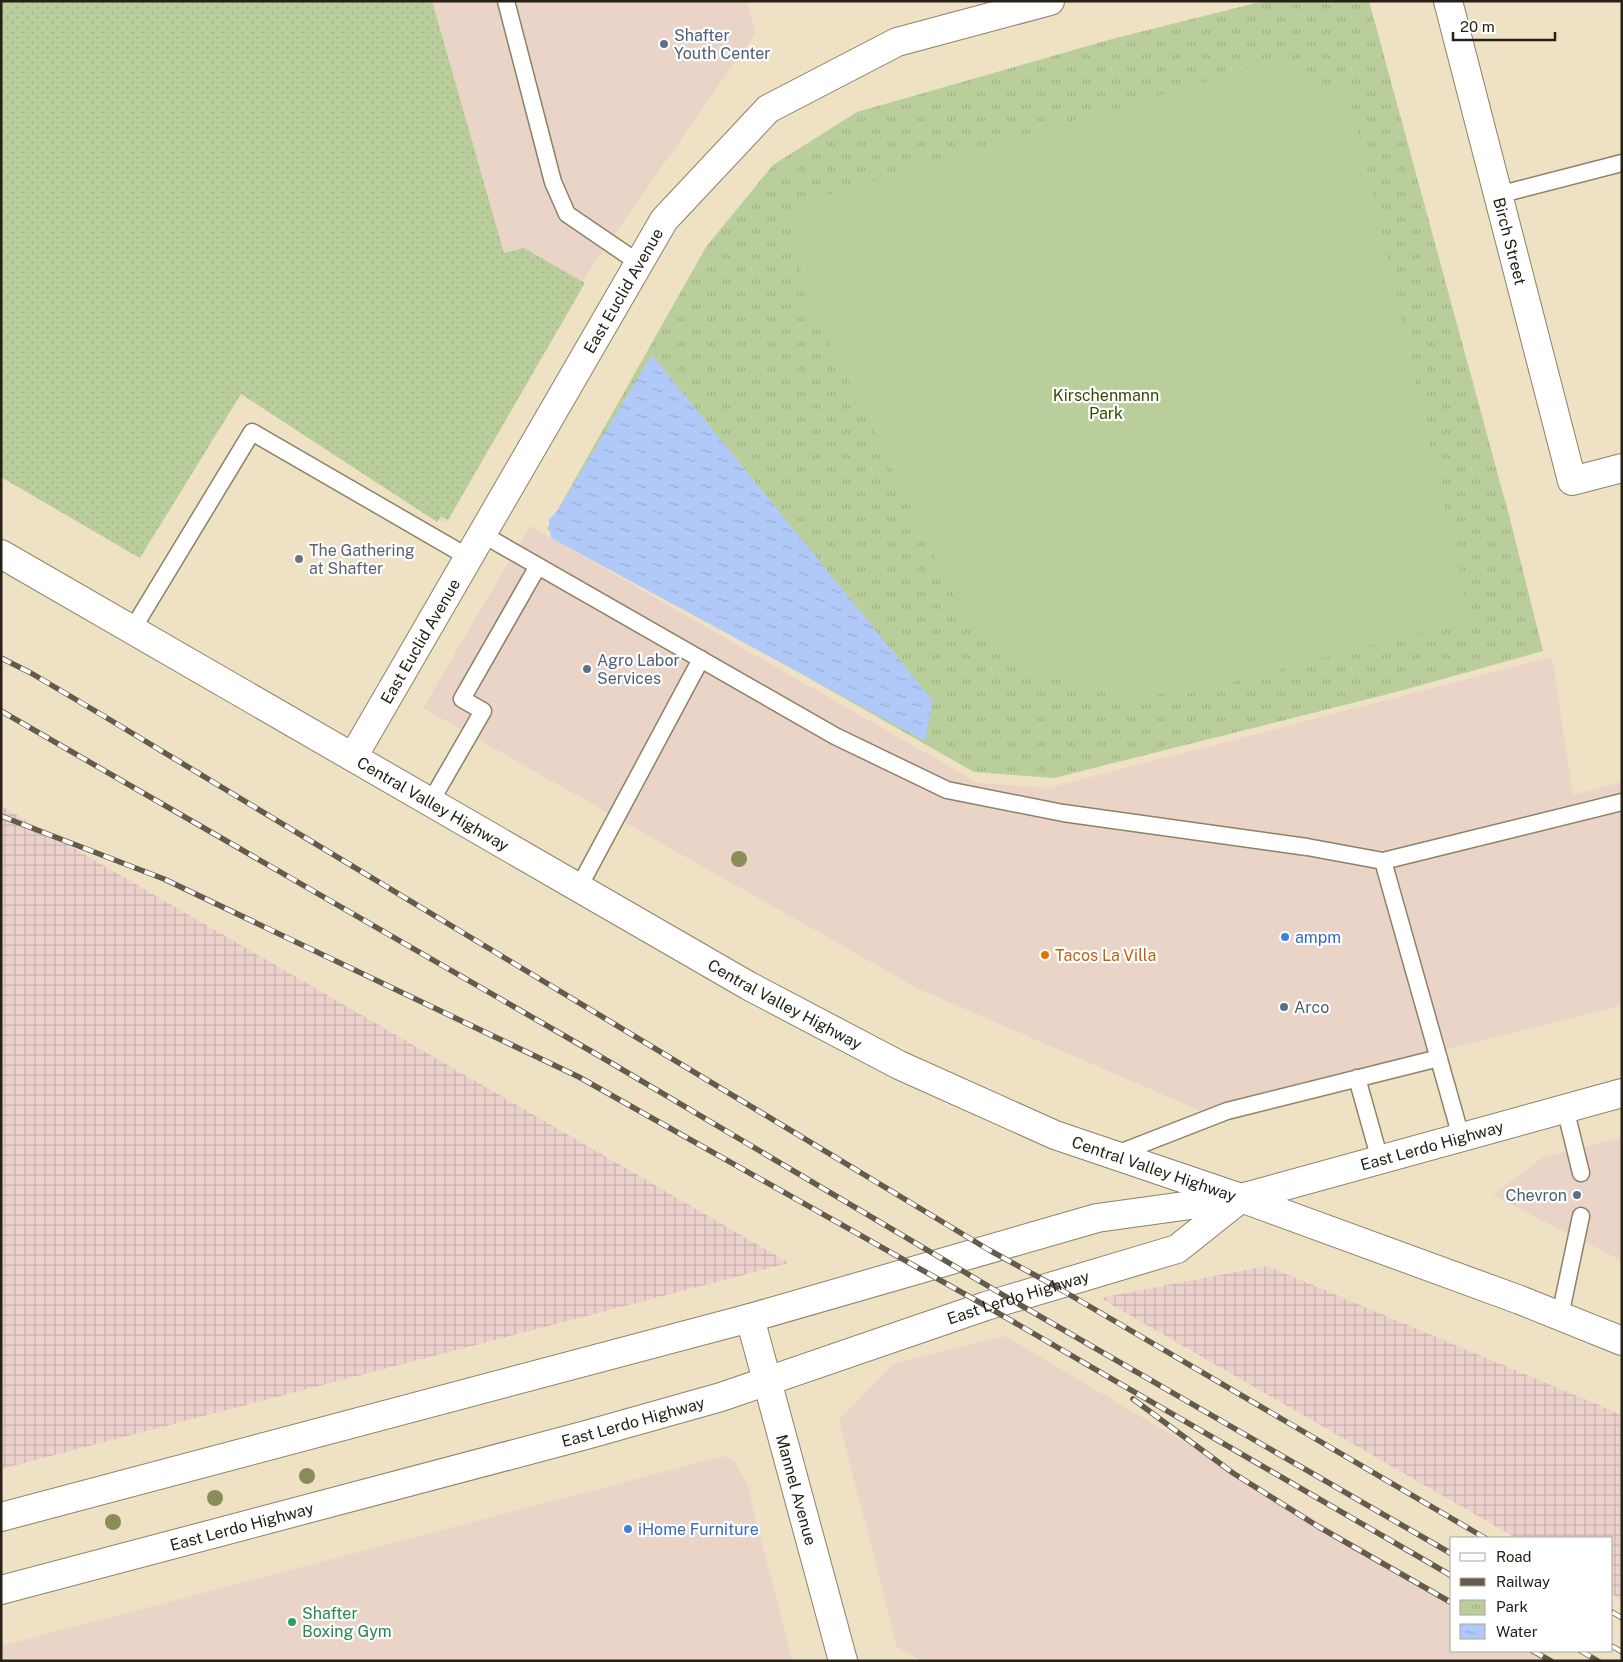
<svg xmlns="http://www.w3.org/2000/svg" width="1623" height="1662" font-family="'Public Sans',sans-serif">
<style>
.commercial{fill:#ead3c7}
.industrial{fill:url(#industrial-grid)}
.grass{fill:url(#grass-dots)}
.park{fill:url(#park-tufts)}
.pitch{fill:#bace9c}
.water{fill:url(#water-ripples)}
.lines{fill:none;stroke-linecap:round;stroke-linejoin:round}
.service-casing{stroke:#8d8166;stroke-width:19}
.minor-casing{stroke:#8d8166;stroke-width:30}
.secondary-casing{stroke:#8d8166;stroke-width:30}
.primary-casing{stroke:#8d8166;stroke-width:30}
.service{stroke:#fff;stroke-width:16}
.minor{stroke:#fff;stroke-width:28}
.secondary{stroke:#fff;stroke-width:28}
.primary{stroke:#fff;stroke-width:28}
.rail-casing{stroke:#645c4b;stroke-width:5.5}
.rail{stroke:#fff;stroke-width:4;stroke-dasharray:11;stroke-linecap:butt}
.tree{fill:#898e58}
.service-dot{fill:#5c6f8a;stroke:#fff;stroke-width:2}
.worship-dot{fill:#6b7280;stroke:#fff;stroke-width:2}
.shop-dot{fill:#3f7fe0;stroke:#fff;stroke-width:2}
.food-dot{fill:#e8710a;stroke:#fff;stroke-width:2}
.leisure-dot{fill:#2e9e5b;stroke:#fff;stroke-width:2}
.labels{text-anchor:middle;stroke-width:4.5;stroke-linejoin:round;paint-order:stroke}
.service-label{font-size:16px;fill:#4e5e75;stroke:#fff;text-anchor:start}
.street-label{font-size:16px;fill:#262116;stroke:#fff}
.park-label{font-size:16px;fill:#364a00;stroke:#fff}
.worship-label{font-size:16px;fill:#5b616d;stroke:#fff;text-anchor:start}
.shop-label{font-size:16px;fill:#366cbe;stroke:#fff;text-anchor:start}
.food-label{font-size:16px;fill:#c56008;stroke:#fff;text-anchor:start}
.leisure-label{font-size:16px;fill:#27864d;stroke:#fff;text-anchor:start}
</style>
<defs>
<pattern id="industrial-grid" width="8" height="8" patternUnits="userSpaceOnUse" patternTransform="scale(1.25)"><rect width="8" height="8" fill="#ecd1cd"/><path d="M0 4h8M4 0v8" fill="none" stroke="#cab3af"/></pattern>
<pattern id="grass-dots" width="8" height="8" patternUnits="userSpaceOnUse" patternTransform="scale(1.25)"><rect width="8" height="8" fill="#bace9c"/><path d="M2 2h.1M6 6h.1" fill="none" stroke="#a0b186" stroke-width="1.8" stroke-linecap="round"/></pattern>
<pattern id="park-tufts" width="24" height="20" patternUnits="userSpaceOnUse" patternTransform="scale(1.25)"><rect width="24" height="20" fill="#bace9c"/><path d="M3 7l-1-3M5 7V3M7 7l1-3M15 17l-1-3M17 17v-4M19 17l1-3" fill="none" stroke="#a0b186"/></pattern>
<pattern id="water-ripples" width="26" height="14" patternUnits="userSpaceOnUse" patternTransform="scale(1.25)"><rect width="26" height="14" fill="#b0c9f8"/><path d="M2 4q2-2 4 0t4 0M15 11q2-2 4 0t4 0" fill="none" stroke="#97acd4"/></pattern>
</defs>
<rect width="100%" height="100%" fill="#efe1c4"/>
<path class="commercial" d="M432,1H747L755,33L587,274L446,523L242,390L137,557L1,477V463L437,22Z
M530,526L978,783L1049,788L1552,657L1573,795L1622,782V1005L1203,1112L919,989L423,708Z
M1622,1137V1261L1493,1195L1542,1158Z
M1005,1336L1452,1601V1651H1536L1553,1661H922L897,1647L839,1420L893,1364Z
M724,1456L734,1461L747,1484L792,1661H1V1646Z"/>
<path class="industrial" d="M1,806L789,1263L1,1469Z
M1267,1266L1622,1415V1600L1612,1594V1538H1516L1100,1298Z"/>
<path class="grass" d="M1,1H432L504,253L524,248L585,283L448,520L441,516L437,522L241,394L140,558L1,477Z"/>
<path class="park" d="M1264,1H1369L1510,519L1543,651L1400,691L1054,778L974,772L547,529L706,247L773,165L857,112L1112,39Z"/>
<path class="pitch" d="M1277,60L1350,96L1470,619L1193,693L1123,696L1030,670L973,626L949,586L804,290L791,206Z"/>
<path class="water" d="M652,355L933,701L925,741L551,538L549,520L558,510Z"/>
<g class="lines">
<defs>
<path id="service" d="M506,1L553,182L567,214L639,263
M1498,195L1622,163
M482,534L835,736L947,790L1063,813L1307,847L1383,861L1622,802
M132,630L252,432L468,557
M431,801L483,711L462,699L538,566
M1383,861L1461,1137
M579,887L701,659
M1357,1078L1380,1160
M1565,1108L1581,1173
M1114,1155L1227,1111L1439,1058
M1560,1316L1581,1216"/>
<g id="minor">
<path id="s1" d="M1448,1L1572,481L1622,468"/>
<path id="s2" d="M353,757L664,220L768,109L897,42L1050,1"/>
<path id="s3" d="M750,1318L843,1661"/>
</g>
<g id="secondary">
<path id="s4" d="M1241,1198L1622,1093"/>
</g>
<g id="primary">
<path id="s5" d="M1,554L749,986L899,1065L1055,1135L1241,1198L1520,1300L1622,1341"/>
<path d="M1,1517L750,1318L1097,1218L1234,1199"/>
<path id="s6" d="M1,1590L586,1435L721,1397L986,1306L1177,1249L1241,1198"/>
</g>
</defs>
<use href="#service" class="service-casing"/>
<use href="#minor" class="minor-casing"/>
<use href="#secondary" class="secondary-casing"/>
<use href="#primary" class="primary-casing"/>
<use href="#service" class="service"/>
<use href="#minor" class="minor"/>
<use href="#secondary" class="secondary"/>
<use href="#primary" class="primary"/>
<defs>
<path id="rail" d="M1,658L31,673L102,715L989,1250L1053,1285L1485,1538
M1,711L596,1054L1010,1299L1452,1554
M1,816L164,879L579,1077L986,1306L1452,1576
M1133,1399L1233,1473L1319,1527L1452,1603
M1612,1612L1622,1618
M1612,1646L1622,1652
M1533,1651L1551,1661
M1581,1651L1598,1661"/>
</defs>
<use href="#rail" class="rail-casing"/>
<use href="#rail" class="rail"/>
</g>
<g class="tree">
<circle cx="739" cy="859" r="8"/>
<circle cx="307" cy="1476" r="8"/>
<circle cx="215" cy="1498" r="8"/>
<circle cx="113" cy="1522" r="8"/>
</g>
<g class="service-dot">
<circle cx="664" cy="44" r="5"/>
<circle cx="587" cy="669" r="5"/>
<circle cx="1284" cy="1007" r="5"/>
<circle cx="1577" cy="1195" r="5"/>
</g>
<circle class="worship-dot" cx="299" cy="559" r="5"/>
<g class="shop-dot">
<circle cx="1285" cy="937" r="5"/>
<circle cx="628" cy="1529" r="5"/>
</g>
<circle class="food-dot" cx="1045" cy="955" r="5"/>
<circle class="leisure-dot" cx="292" cy="1622" r="5"/>
<g class="labels">
<g class="service-label">
<text x="674" y="41">Shafter<tspan x="674" dy="18">Youth Center</tspan></text>
<text x="597" y="666">Agro Labor<tspan x="597" dy="18">Services</tspan></text>
<text x="1294" y="1013">Arco</text>
<text x="1567" y="1201" text-anchor="end">Chevron</text>
</g>
<g class="street-label">
<text dy="6" stroke="none"><textPath href="#s1" startOffset="248">Birch Street</textPath></text>
<text dy="6" stroke="none"><textPath href="#s2" startOffset="539">East Euclid Avenue</textPath></text>
<text dy="6" stroke="none"><textPath href="#s2" startOffset="134">East Euclid Avenue</textPath></text>
<text dy="6" stroke="none"><textPath href="#s5" startOffset="499">Central Valley Highway</textPath></text>
<text dy="6" stroke="none"><textPath href="#s5" startOffset="904">Central Valley Highway</textPath></text>
<text dy="6" stroke="none"><textPath href="#s4" startOffset="198">East Lerdo Highway</textPath></text>
<text dy="6" stroke="none"><textPath href="#s5" startOffset="1309">Central Valley Highway</textPath></text>
<text dy="6" stroke="none"><textPath href="#s6" startOffset="1059">East Lerdo Highway</textPath></text>
<text dy="6" stroke="none"><textPath href="#s6" startOffset="654">East Lerdo Highway</textPath></text>
<text dy="6" stroke="none"><textPath href="#s3" startOffset="178">Mannel Avenue</textPath></text>
<text dy="6" stroke="none"><textPath href="#s6" startOffset="249">East Lerdo Highway</textPath></text>
</g>
<g class="park-label">
<text x="1106" y="401">Kirschenmann<tspan x="1106" dy="18">Park</tspan></text>
</g>
<g class="worship-label">
<text x="309" y="556">The Gathering<tspan x="309" dy="18">at Shafter</tspan></text>
</g>
<g class="shop-label">
<text x="1295" y="943">ampm</text>
<text x="638" y="1535">iHome Furniture</text>
</g>
<g class="food-label">
<text x="1055" y="961">Tacos La Villa</text>
</g>
<g class="leisure-label">
<text x="302" y="1619">Shafter<tspan x="302" dy="18">Boxing Gym</tspan></text>
</g>
</g>
<rect width="1623" height="1662" fill="none" stroke="#262116" stroke-width="5"/>
<rect x="1450" y="1537" width="162" height="115" fill="#ffffff" stroke="#a8a6a2"/>
<rect x="1460" y="1553" width="25" height="8" fill="#ffffff" stroke="#a8a6a2"/>
<text x="1496" y="1562" font-size="15" fill="#262116">Road</text>
<rect x="1460" y="1578" width="25" height="8" fill="#645c4b" stroke="#a8a6a2"/>
<text x="1496" y="1587" font-size="15" fill="#262116">Railway</text>
<rect x="1460" y="1600" width="25" height="15" fill="url(#park-tufts)" stroke="#a8a6a2"/>
<text x="1496" y="1612" font-size="15" fill="#262116">Park</text>
<rect x="1460" y="1624" width="25" height="15" fill="url(#water-ripples)" stroke="#a8a6a2"/>
<text x="1496" y="1637" font-size="15" fill="#262116">Water</text>
<path d="M1453 32v8h102v-8" fill="none" stroke="#262116" stroke-width="2.5"/>
<text x="1460" y="32" font-size="15" fill="#262116" stroke="#ffffff" stroke-width="4" paint-order="stroke">20 m</text>
</svg>
